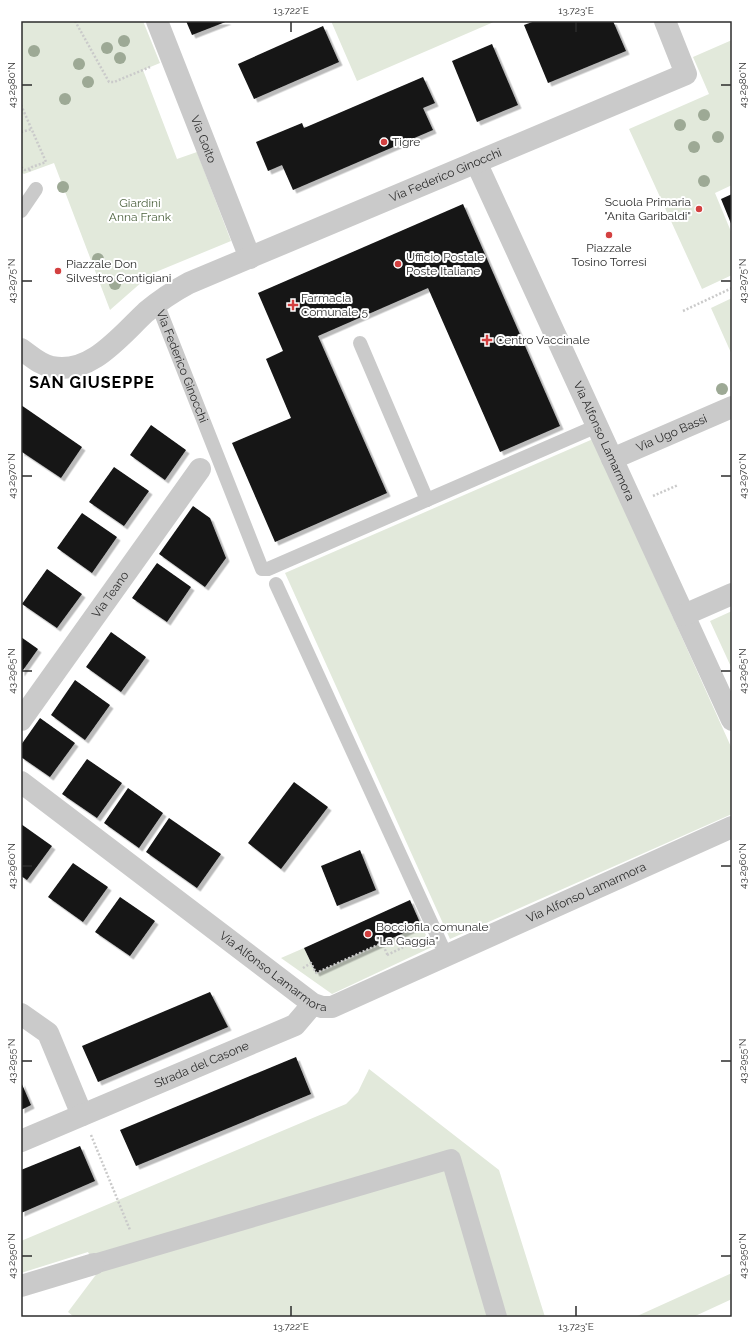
<svg xmlns="http://www.w3.org/2000/svg" width="753" height="1338" font-family="Raleway,sans-serif">
<style>
.green{fill:#e2e9db}
.building{fill:#141414;filter:url(#shadow)}
.lines{fill:none;stroke-linecap:round;stroke-linejoin:round}
.path{stroke:#cacaca;stroke-width:2.5;stroke-dasharray:2 2;stroke-linecap:butt}
.service{stroke:#cacaca;stroke-width:14}
.pedestrian{stroke:#cacaca;stroke-width:20}
.minor{stroke:#cacaca;stroke-width:22}
.tree{fill:#9da995}
.ticks{fill:none;stroke:#2d2d2d;stroke-width:1.5}
.poi-dot{fill:#d34040;stroke:#fff;stroke-width:1.5}
.labels{text-anchor:middle;stroke-width:4;stroke-linejoin:round;paint-order:stroke}
.street-label{font-size:12px;fill:#2d2d2d;stroke:#fff}
.poi-label{font-size:12px;fill:#2d2d2d;stroke:#fff;text-anchor:start}
.park-label{font-size:12px;fill:#4d633f;stroke:#fff}
.district-label{font-size:16px;font-weight:bold;letter-spacing:1px;fill:#000;stroke:#fff}
.neatline{fill:none;stroke:#2d2d2d;stroke-width:1.5}
.ticks-label{font-size:10px;text-anchor:middle;fill:#2d2d2d}
</style>
<defs>
<filter id="shadow"><feDropShadow dx="3.5" dy="3.5" stdDeviation="0" flood-color="#0004"/></filter>
</defs>
<rect width="100%" height="100%" fill="#fff"/>
<path class="green" d="M21,21H143L160,63L143,70L177,159L197,152L231,241L151,274L110,310L54,163L24,174L21,172Z
M331,21H496L357,81Z
M732,40V185L715,193L732,234V275L702,289L629,129L709,94L693,57Z
M732,298V355L711,308Z
M593,439L732,749V814L450,939L285,573Z
M732,611V669L710,621Z
M421,925L432,947L332,994L281,958L304,948L316,973Z
M369,1069L499,1170L545,1317H74L68,1312L98,1272L88,1252L21,1273V1241L346,1104L358,1092Z
M732,1273V1299L693,1317H635Z"/>
<path class="building" d="M186,21H228L192,35Z
M535,21H613L626,51L548,83L524,25Z
M323,26L339,62L254,99L238,64Z
M492,44L518,105L477,122L452,61Z
M423,77L435,103L423,108L433,130L293,190L282,165L268,171L256,142L302,123L304,128Z
M732,194V226L721,199Z
M463,204L560,426L500,452L428,288L318,336L387,493L275,542L232,443L291,418L266,359L283,351L258,293Z
M21,405L82,447L61,478L22,452L21,453Z
M151,425L186,450L165,480L130,455Z
M114,467L149,491L124,526L89,502Z
M193,506L210,518L226,558L205,587L159,554Z
M82,513L117,537L92,573L57,548Z
M157,563L191,587L167,622L132,598Z
M47,569L82,594L57,628L22,604Z
M111,632L146,657L121,692L86,667Z
M21,637L38,649L21,673Z
M75,680L110,705L85,740L51,715Z
M40,718L75,743L50,777L21,757V745Z
M87,759L122,783L97,818L62,794Z
M294,782L328,807L281,869L248,843Z
M128,788L163,813L139,848L104,823Z
M169,818L221,854L197,888L146,852Z
M21,824L52,846L27,880L21,876Z
M360,850L376,890L337,906L321,866Z
M73,863L108,887L83,922L48,897Z
M120,897L155,921L130,956L95,932Z
M410,900L421,925L316,973L304,948Z
M210,992L228,1027L98,1082L82,1046Z
M296,1057L311,1094L136,1166L120,1130Z
M21,1082L31,1105L21,1110Z
M80,1146L95,1181L21,1213V1170Z"/>
<g class="lines">
<path class="path" d="M75,21L109,82H114L150,67
M21,105L46,162L32,167L29,171
M21,132L32,129
M21,167L25,170L31,168
M683,311L732,288
M653,496L678,485
M387,955L412,943
M303,968L311,963L316,973L382,943L388,956
M91,1135L130,1230"/>
<g class="service">
<path d="M21,211L36,189"/>
<path id="s1" d="M157,303L262,569H268L597,426"/>
<path d="M360,343L427,500"/>
<path d="M276,584L446,955"/>
</g>
<path class="pedestrian" d="M94,1264L451,1159L497,1317"/>
<g class="minor">
<path id="s2" d="M157,21L250,258"/>
<path id="s3" d="M476,162L732,720"/>
<path id="s4" d="M21,349C31,356 40,365 52,367C91,375 121,335 146,312C159,301 174,291 189,283L686,74L665,21"/>
<path id="s5" d="M612,459L732,407"/>
<path d="M684,615L732,594"/>
<path id="s6" d="M21,720L200,469"/>
<path id="s7" d="M21,782L313,1004L322,1007H332L732,827"/>
<path d="M21,1014L48,1033L82,1115"/>
<path id="s8" d="M21,1141L295,1025L313,1004"/>
<path d="M21,1286L94,1264"/>
</g>
</g>
<g class="tree">
<circle cx="124" cy="41" r="6"/>
<circle cx="107" cy="48" r="6"/>
<circle cx="34" cy="51" r="6"/>
<circle cx="120" cy="58" r="6"/>
<circle cx="79" cy="64" r="6"/>
<circle cx="88" cy="82" r="6"/>
<circle cx="65" cy="99" r="6"/>
<circle cx="704" cy="115" r="6"/>
<circle cx="680" cy="125" r="6"/>
<circle cx="718" cy="137" r="6"/>
<circle cx="694" cy="147" r="6"/>
<circle cx="704" cy="181" r="6"/>
<circle cx="63" cy="187" r="6"/>
<circle cx="98" cy="259" r="6"/>
<circle cx="115" cy="284" r="6"/>
<circle cx="722" cy="389" r="6"/>
</g>
<path class="ticks" d="M291,22V32M576,22V32M22,85H32M721,85H731M22,281H32M721,281H731M22,476H32M721,476H731M22,671H32M721,671H731M22,866H32M721,866H731M22,1061H32M721,1061H731M22,1256H32M721,1256H731M291,1306V1316M576,1306V1316"/>
<g class="poi-dot">
<circle cx="384" cy="142" r="4"/>
<circle cx="699" cy="209" r="4"/>
<circle cx="609" cy="235" r="4"/>
<circle cx="398" cy="264" r="4"/>
<circle cx="58" cy="271" r="4"/>
<path d="M291 299h4v4h4v4h-4v4h-4v-4h-4v-4h4z"/>
<path d="M485 334h4v4h4v4h-4v4h-4v-4h-4v-4h4z"/>
<circle cx="368" cy="934" r="4"/>
</g>
<g class="labels">
<g class="street-label">
<text dy="4" stroke="none"><textPath href="#s2" startOffset="127">Via Goito</textPath></text>
<text dy="4" stroke="none"><textPath href="#s4" startOffset="480">Via Federico Ginocchi</textPath></text>
<text dy="4" stroke="none"><textPath href="#s1" startOffset="68">Via Federico Ginocchi</textPath></text>
<text dy="4" stroke="none"><textPath href="#s5" startOffset="65">Via Ugo Bassi</textPath></text>
<text dy="4" stroke="none"><textPath href="#s3" startOffset="307">Via Alfonso Lamarmora</textPath></text>
<text dy="4" stroke="none"><textPath href="#s6" startOffset="154">Via Teano</textPath></text>
<text dy="4" stroke="none"><textPath href="#s7" startOffset="665">Via Alfonso Lamarmora</textPath></text>
<text dy="4" stroke="none"><textPath href="#s7" startOffset="316">Via Alfonso Lamarmora</textPath></text>
<text dy="4" stroke="none"><textPath href="#s8" startOffset="196">Strada del Casone</textPath></text>
</g>
<g class="poi-label">
<text x="392" y="146">Tigre</text>
<text x="691" y="206" text-anchor="end">Scuola Primaria<tspan x="691" dy="14">"Anita Garibaldi"</tspan></text>
<text x="609" y="252" text-anchor="middle">Piazzale<tspan x="609" dy="14">Tosino Torresi</tspan></text>
<text x="406" y="261">Ufficio Postale<tspan x="406" dy="14">Poste Italiane</tspan></text>
<text x="66" y="268">Piazzale Don<tspan x="66" dy="14">Silvestro Contigiani</tspan></text>
<text x="301" y="302">Farmacia<tspan x="301" dy="14">Comunale 5</tspan></text>
<text x="496" y="344">Centro Vaccinale</text>
<text x="376" y="931">Bocciofila comunale<tspan x="376" dy="14">"La Gaggia"</tspan></text>
</g>
<g class="park-label">
<text x="140" y="207">Giardini<tspan x="140" dy="14">Anna Frank</tspan></text>
</g>
<g class="district-label">
<text x="92" y="388">SAN GIUSEPPE</text>
</g>
</g>
<rect width="753" height="1338" fill="none" stroke="#ffffff" stroke-width="44"/>
<rect x="22" y="22" width="709" height="1294" class="neatline"/>
<g class="ticks-label">
<text x="291" y="14">13.722°E</text>
<text x="576" y="14">13.723°E</text>
<text transform="translate(11 85) rotate(-90)" y="4">43.2980°N</text>
<text transform="translate(742 85) rotate(-90)" y="4">43.2980°N</text>
<text transform="translate(11 281) rotate(-90)" y="4">43.2975°N</text>
<text transform="translate(742 281) rotate(-90)" y="4">43.2975°N</text>
<text transform="translate(11 476) rotate(-90)" y="4">43.2970°N</text>
<text transform="translate(742 476) rotate(-90)" y="4">43.2970°N</text>
<text transform="translate(11 671) rotate(-90)" y="4">43.2965°N</text>
<text transform="translate(742 671) rotate(-90)" y="4">43.2965°N</text>
<text transform="translate(11 866) rotate(-90)" y="4">43.2960°N</text>
<text transform="translate(742 866) rotate(-90)" y="4">43.2960°N</text>
<text transform="translate(11 1061) rotate(-90)" y="4">43.2955°N</text>
<text transform="translate(742 1061) rotate(-90)" y="4">43.2955°N</text>
<text transform="translate(11 1256) rotate(-90)" y="4">43.2950°N</text>
<text transform="translate(742 1256) rotate(-90)" y="4">43.2950°N</text>
<text x="291" y="1330">13.722°E</text>
<text x="576" y="1330">13.723°E</text>
</g>
</svg>
